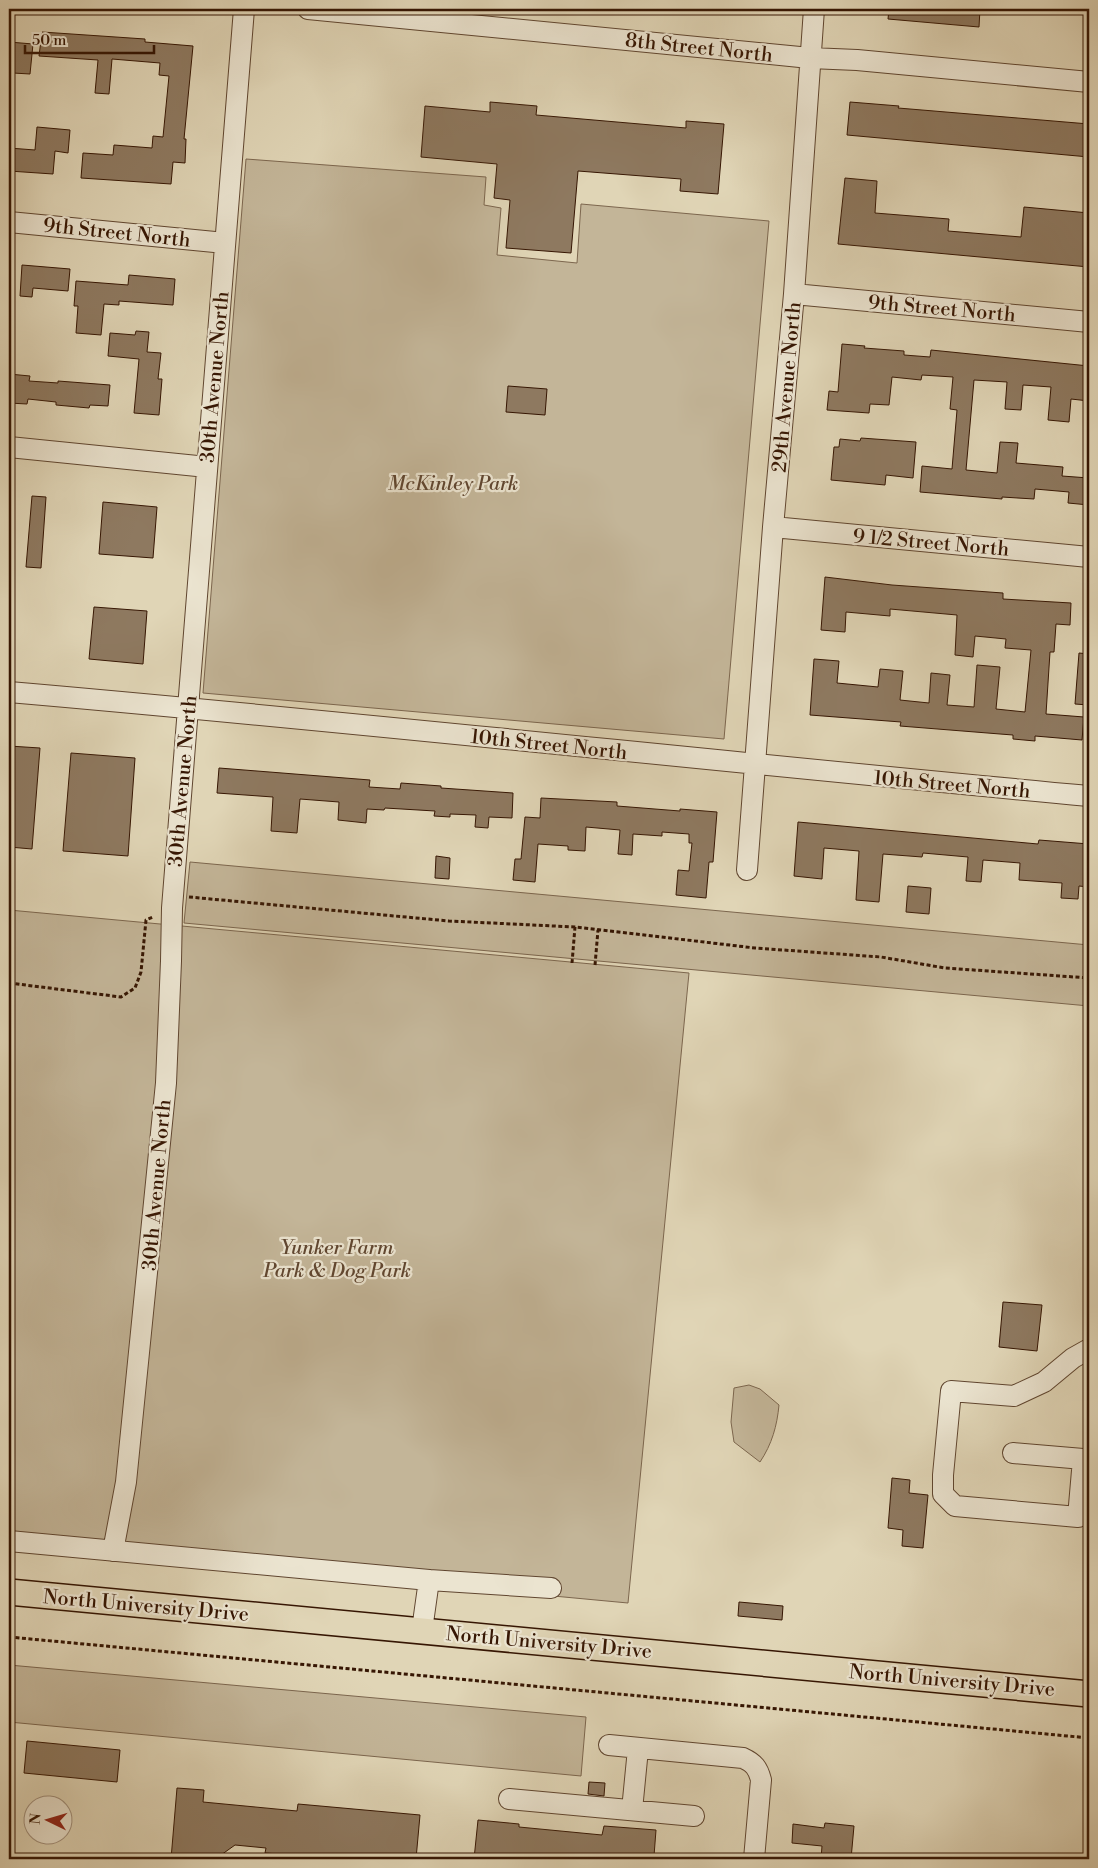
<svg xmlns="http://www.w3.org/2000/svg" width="1098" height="1868" font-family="'Libre Bodoni',serif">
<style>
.green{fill:#c3b598;stroke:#7c664e}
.building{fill:#8e7960;stroke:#361603}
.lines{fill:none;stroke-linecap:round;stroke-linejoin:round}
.minor-casing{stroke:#604630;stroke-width:22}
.major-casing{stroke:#361603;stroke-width:28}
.path{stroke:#361603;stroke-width:3;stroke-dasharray:4 2.5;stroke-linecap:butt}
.minor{stroke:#ebe4d0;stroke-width:20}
.major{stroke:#e0d5b6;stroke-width:25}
.labels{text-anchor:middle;stroke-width:4.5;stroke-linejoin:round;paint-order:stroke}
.street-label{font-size:20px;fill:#361603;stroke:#ebe4d0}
.park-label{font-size:20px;font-style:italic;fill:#604630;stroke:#ebe4d0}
</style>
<rect width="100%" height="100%" fill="#e0d5b6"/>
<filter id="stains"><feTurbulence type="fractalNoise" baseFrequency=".004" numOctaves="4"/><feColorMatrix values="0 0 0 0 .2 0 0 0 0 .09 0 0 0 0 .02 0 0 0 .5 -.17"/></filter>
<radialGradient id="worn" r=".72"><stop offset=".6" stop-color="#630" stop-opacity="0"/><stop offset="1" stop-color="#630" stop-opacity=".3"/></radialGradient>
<path class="green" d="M246,159L486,177L484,205L501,208L497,255L577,263L581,204L769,221L724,739L203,693Z
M190,862L1089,945V1006L184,923Z
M9,910L689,973L628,1603L9,1545Z
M749,1385L760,1389L779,1405C777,1426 772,1444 760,1462L734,1442L731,1422L734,1388Z
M9,1665L586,1717L581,1776L9,1722Z"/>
<path class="building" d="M889,9H980L979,27L888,19Z
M42,32L145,39V42L193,46L184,139H186L185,163L173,162L171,184L81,178L83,153L113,155L114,145L152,148L153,136L163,137L169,76L159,75L160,63L112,59L109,94L95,93L98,60L39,56Z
M9,42L33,44L30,74L13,73V66L9,65Z
M490,102L537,106L536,115L686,128V121L724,124L718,194L680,191L681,179L578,171L571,253L506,248L510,200L494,198L497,164L421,157L425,106L490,112Z
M850,102L899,106L898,108L1089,124V157L847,135Z
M37,127L70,130L68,153L55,151L53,174L9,171V148L35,150Z
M845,178L877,181L875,213L949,219L948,231L1021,237L1024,207L1089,213V267L838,244Z
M22,265L70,269L68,291L33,288L32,297L20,296Z
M129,275L175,279L173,305L119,301V305L104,304L101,335L76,333L78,306H74L76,281L128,285Z
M136,331L149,332L147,352L161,353L158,379H162L159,415L134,413L139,359L108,356L110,333L135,335Z
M842,344L865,346L864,348L904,351V355L930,357L931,350L1089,366V401L1071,399L1069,422L1048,420L1051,387L1023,385L1021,410L1005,409L1007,382L974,380L966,470L997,473L1000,442L1018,443L1016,463L1063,467L1062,476L1089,478V505L1068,503L1069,492L1035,489L1034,499L1002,497V499L920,492L922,466L952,469L957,410L950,409L953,377L922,375L921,380L892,377L889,405L870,404L869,413L827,410L829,391L838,392Z
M9,374L30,376L29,381L58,383V381L110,385L108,406L90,405L89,408L56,405V402L28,399L27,404L9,403Z
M508,386L547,389L545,415L506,412Z
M861,438L916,442L913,478L886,475L885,485L831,480L834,447H839L840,439L860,441Z
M32,496L46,497L41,568L26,567Z
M103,502L157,507L153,558L99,554Z
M825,577L892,585L1003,593V599L1071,603L1070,625L1056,624L1054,652H1050L1046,714L1084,717L1082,740L1035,736V741L1013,739V735L1000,734L900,726L901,722L810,715L814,659L839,661L837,683L878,687L880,669L903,671L900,700L929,703L931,673L950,675L947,705L974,707L977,665L1000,667L996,709L1025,712L1031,650L1005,648L1006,639L975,636L973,657L955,655L957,615L890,609V616L846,612L845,632L821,630Z
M94,607L147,611L143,664L89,659Z
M1079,653L1089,654V705L1075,704Z
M9,746L40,748L32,849L9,847Z
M71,753L135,758L128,856L63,851Z
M219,768L370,780L369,787L400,789L401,783L441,786V788L513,793L512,818L489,817L488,828L475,827L476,815L450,814V817L434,816L435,811L385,808L384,810L367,809L366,823L338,820L339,802L300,799L297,833L271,831L273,797L217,793Z
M541,798L617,802V806L680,811V809L717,812L713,862H709L706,898L676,895L678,870L689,871L692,843H689V834L662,832V836L633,834L632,855L618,854L620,830L586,827L585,851L568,850V846L538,844L535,882L513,880L515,859H521L525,817L540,818Z
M798,822L1038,844L1039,840L1089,844V887L1079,886L1078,899L1061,898L1062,883L1019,880L1020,863L983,860L981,882L966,881L968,857L923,853L922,857L883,854L879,902L856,900L859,851L824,848L822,879L794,876Z
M436,856L450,858L449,879L435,878Z
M908,886L931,888L929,914L906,912Z
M1003,1302L1042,1305L1037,1351L999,1347Z
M892,1478L910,1480L909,1493L928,1495L923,1548L902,1546L903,1530L888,1528Z
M739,1602L783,1606L782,1620L738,1616Z
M27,1741L120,1750L117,1782L24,1773Z
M589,1782L605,1783L604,1796L588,1794Z
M177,1788L204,1790L203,1802L297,1811L298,1804L420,1815L416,1859H293L294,1855L265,1853L266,1848L235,1845L221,1855L220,1859H171Z
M478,1820L519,1824V1827L602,1835L604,1826L656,1830L654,1856L643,1855V1859H474Z
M825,1823L854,1826L851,1859H821L822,1846L792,1843L793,1824L824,1828Z"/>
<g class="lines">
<defs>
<path id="minor" d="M308,9L810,58L857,60L1089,82
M9,222L225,243
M794,294L1089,322
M9,447L207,467
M773,527L1089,557
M9,692C369,723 729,763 1089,796
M747,870L773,527L794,294L814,9
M1013,1453L1083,1459L1078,1517L955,1506L943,1494V1475L951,1391L1014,1396L1044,1382L1073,1358L1089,1349
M9,1541L429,1580L551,1588
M113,1551L126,1482L166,1083L171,961L172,908L244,9
M422,1630L429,1580
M609,1745L743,1758C754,1763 758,1768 761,1780L754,1859
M509,1799L694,1816
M632,1810L638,1749"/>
<path id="major" d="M9,1592L1089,1694"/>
</defs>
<use href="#minor" class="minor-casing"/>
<use href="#major" class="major-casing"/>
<path class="path" d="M189,897L449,921L575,927L755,948L881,957L945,968L1089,978
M572,963L575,927
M595,965L598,930
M9,983L121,997L135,988L141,972L146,920L153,917
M9,1637L1089,1738"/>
<use href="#minor" class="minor"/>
<use href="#major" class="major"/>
</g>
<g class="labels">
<g class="street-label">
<text transform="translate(699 47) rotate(6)" y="7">8th Street North</text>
<text transform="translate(117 232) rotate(6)" y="7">9th Street North</text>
<text transform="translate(942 308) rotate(5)" y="7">9th Street North</text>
<text transform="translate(214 377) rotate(-85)" y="7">30th Avenue North</text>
<text transform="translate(786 387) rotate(-85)" y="7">29th Avenue North</text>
<text transform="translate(931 542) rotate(5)" y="7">9 1/2 Street North</text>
<text transform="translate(549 744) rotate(6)" y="7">10th Street North</text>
<text transform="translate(182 781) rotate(-85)" y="7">30th Avenue North</text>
<text transform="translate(952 784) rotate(5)" y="7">10th Street North</text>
<text transform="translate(156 1185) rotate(-85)" y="7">30th Avenue North</text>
<text transform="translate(146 1605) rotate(5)" y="7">North University Drive</text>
<text transform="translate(549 1642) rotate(5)" y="7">North University Drive</text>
<text transform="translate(952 1680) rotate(5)" y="7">North University Drive</text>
</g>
<g class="park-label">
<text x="453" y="490">McKinley Park</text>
<text x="337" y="1254">Yunker Farm<tspan x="337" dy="23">Park &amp; Dog Park</tspan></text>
</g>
</g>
<rect width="1098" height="1868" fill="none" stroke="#e0d5b6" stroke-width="30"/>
<rect x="10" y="10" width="1078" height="1848" fill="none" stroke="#361603" stroke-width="2.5"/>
<rect x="15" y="15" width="1068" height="1838" fill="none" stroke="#361603"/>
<g transform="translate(48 1820) rotate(275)"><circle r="24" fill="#ebe4d0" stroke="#a3927e"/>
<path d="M0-4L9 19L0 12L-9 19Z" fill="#8f2418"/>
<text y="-8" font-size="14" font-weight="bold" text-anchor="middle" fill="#361603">N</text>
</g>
<path d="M25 45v8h129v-8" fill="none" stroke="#361603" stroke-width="2.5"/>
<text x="32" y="45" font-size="15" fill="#361603" stroke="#ebe4d0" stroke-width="4" paint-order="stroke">50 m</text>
<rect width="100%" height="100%" filter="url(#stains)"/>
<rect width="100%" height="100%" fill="url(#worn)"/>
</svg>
